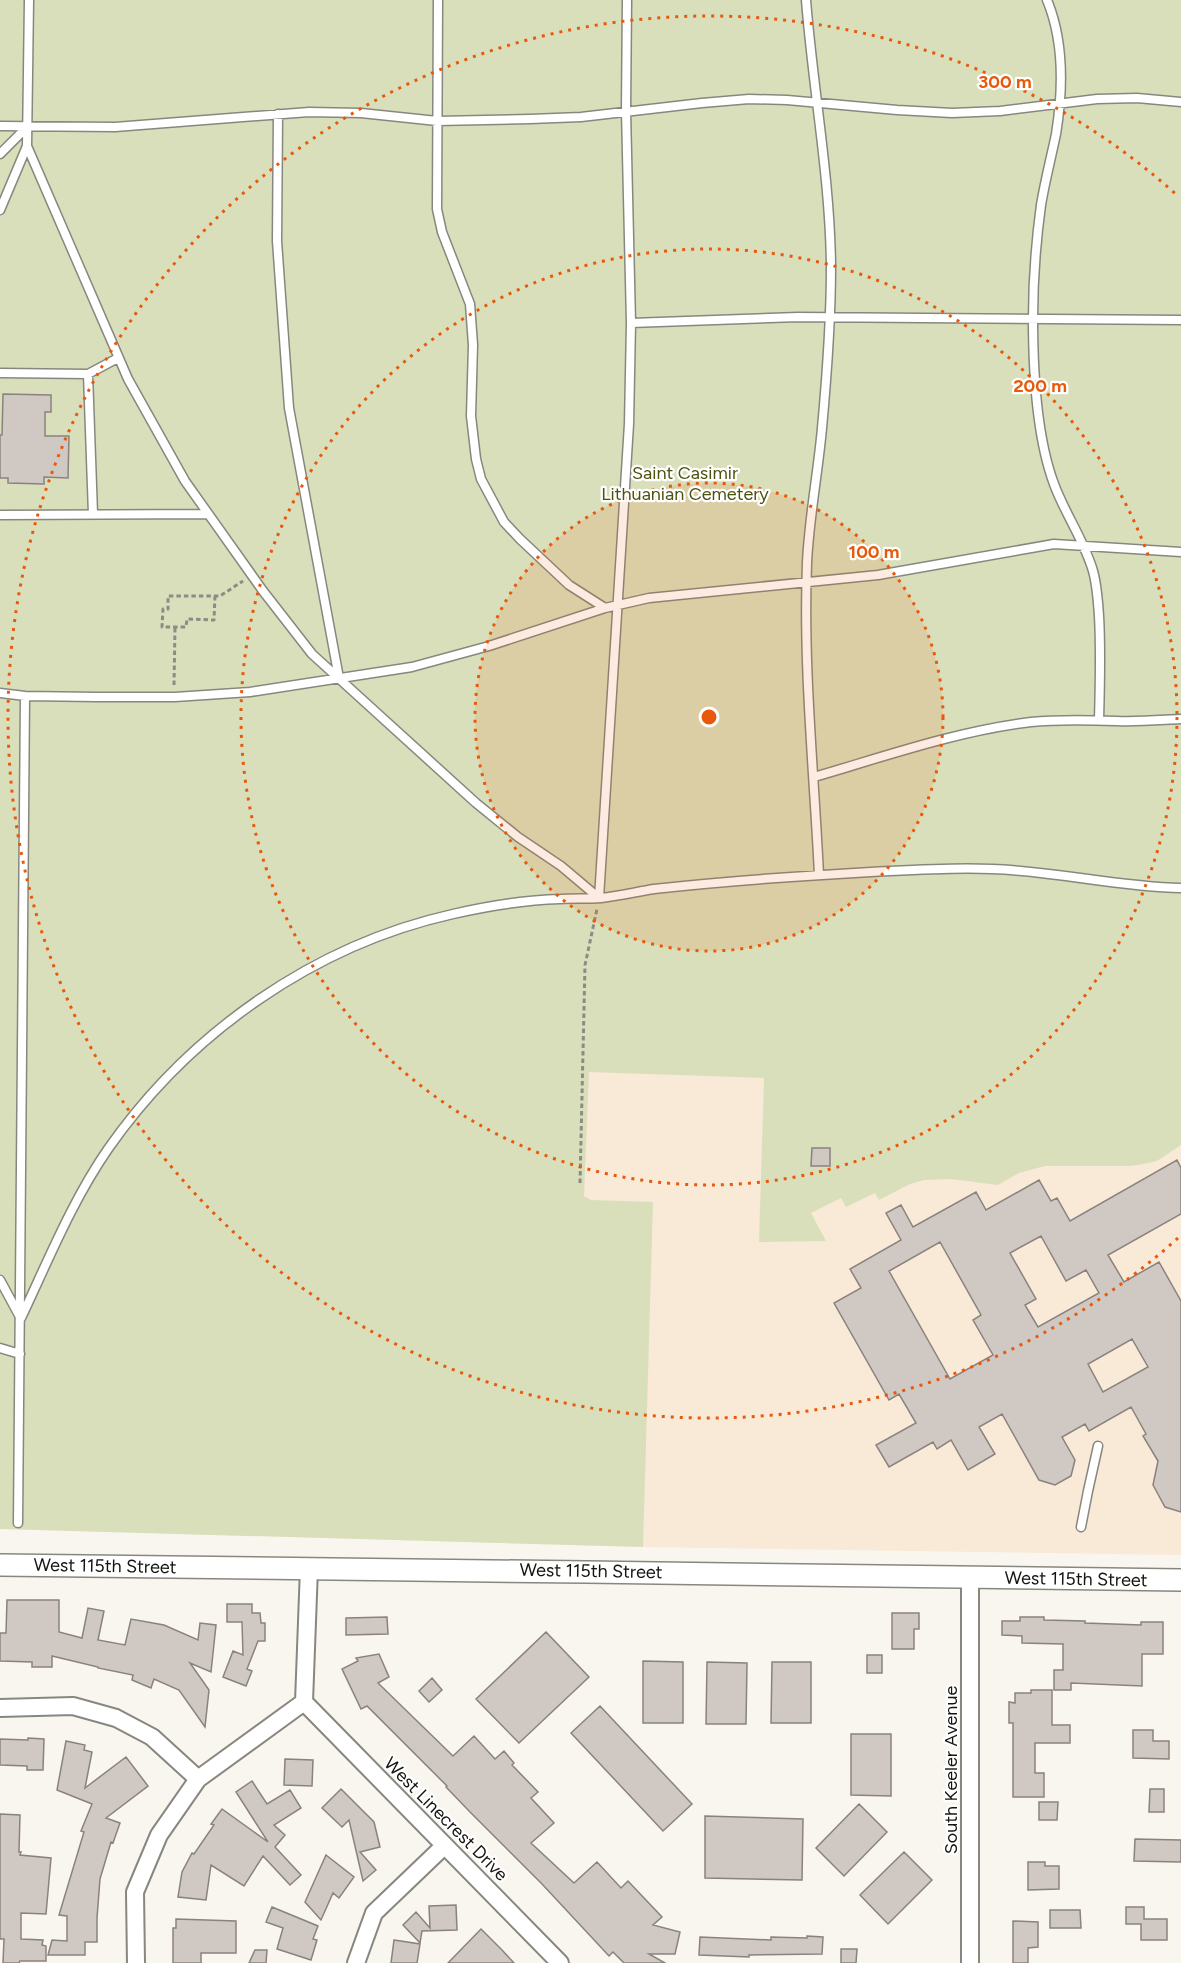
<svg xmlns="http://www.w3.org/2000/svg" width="1181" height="1963" font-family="Figtree,sans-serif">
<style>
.education{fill:#f9e9d7}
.green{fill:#dadfbb}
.building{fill:#d0c8c3;stroke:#8a827d;stroke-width:1.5;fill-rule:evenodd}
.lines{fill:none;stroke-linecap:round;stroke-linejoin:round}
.service-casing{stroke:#88877f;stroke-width:11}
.minor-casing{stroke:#88877f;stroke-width:20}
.tertiary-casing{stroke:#88877f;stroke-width:24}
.path{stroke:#8c8b85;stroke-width:3;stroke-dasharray:4.5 3;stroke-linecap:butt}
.service{stroke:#fff;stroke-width:8}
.minor{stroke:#fff;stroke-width:16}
.tertiary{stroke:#fff;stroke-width:21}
.ring{fill:none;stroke:#e8590c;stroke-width:3;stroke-dasharray:3 6}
.labels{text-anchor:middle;stroke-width:4.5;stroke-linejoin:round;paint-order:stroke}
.park-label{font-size:18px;fill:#4e5211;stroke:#fff}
.street-label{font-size:18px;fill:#141411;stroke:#fff}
.centre{fill:#e8590c;stroke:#fff;stroke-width:3}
.ring-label{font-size:18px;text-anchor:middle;font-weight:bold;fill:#e8590c;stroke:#fff;stroke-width:4.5;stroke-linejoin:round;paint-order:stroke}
</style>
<rect width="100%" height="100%" fill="#f8f6ee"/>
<path class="education" d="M1181,973V1555L643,1547L50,1530L150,1139Z"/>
<path class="green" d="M0,0H1181V1145L1157,1161L1143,1164L1131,1166H1045L1019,1173L998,1185L951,1179L924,1180L910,1184L879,1200L875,1193L846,1207L841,1198L811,1213L826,1241L759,1242L764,1078L589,1072L584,1196L591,1200L653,1202L643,1547L0,1529Z"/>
<path class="building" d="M3,394L51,395V412H45V436H69L68,478L44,477V484L8,483V478H0V435H2Z
M812,1148H830V1166H811Z
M1177,1160L1181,1168V1214L1108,1255L1124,1282L1159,1262L1181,1301V1512L1165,1507L1153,1485L1158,1461L1143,1436L1146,1434L1131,1407L1089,1431L1085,1424L1062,1437L1075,1460L1071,1476L1055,1485L1039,1480L1002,1414L979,1427L995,1454L968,1470L951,1440L937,1449L933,1442L889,1467L876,1445L916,1423L899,1394L889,1400L834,1303L861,1288L850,1269L901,1240L886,1213L901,1205L913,1227L976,1192L986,1210L1039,1180L1051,1201L1057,1198L1070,1221ZM1041,1236L1066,1281L1086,1270L1099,1293L1038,1327L1025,1305L1036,1299L1010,1253ZM940,1242L981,1315L973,1320L993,1355L950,1379L889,1271ZM1132,1339L1148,1367L1103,1392L1088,1364Z
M7,1600H59V1632L82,1638L88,1608L104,1611L98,1640L125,1645L131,1619L164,1625L198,1640L200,1623L216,1625L211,1672L190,1663L209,1690L205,1727L179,1690L154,1679L151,1688L132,1680L133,1675L98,1668V1667L52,1656V1667H32V1662L0,1661V1633H6Z
M227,1604H252V1613H260L261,1623H265V1641H258L247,1669L252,1671L246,1686L223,1677L233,1651L243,1655L242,1622H227Z
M892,1613H919V1629H914V1649H892Z
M387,1617L388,1634L346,1635V1618Z
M1020,1617H1044V1620L1085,1621V1623L1141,1625V1622H1163V1654H1142V1686L1071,1683V1690H1054V1670H1063V1644L1022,1643V1636L1002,1635V1621H1020Z
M546,1632L589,1677L519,1743L476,1699Z
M379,1654L389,1677L378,1683L453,1756L474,1736L495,1759L504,1751L514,1763L512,1765L538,1792L531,1798L554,1823L531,1843L574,1883L597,1862L621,1888L628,1881L662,1917L653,1925L680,1932L675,1954H649L665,1963H624L613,1952L609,1956L542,1884L471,1813L446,1787L447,1786L367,1706L361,1709L342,1669L358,1661L356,1658Z
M867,1655H882V1673H867Z
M643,1661L683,1662V1723H643Z
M707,1662L747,1663L746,1724H706Z
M772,1662H811V1723H771Z
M432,1678L442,1690L429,1702L419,1691Z
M1031,1690H1052V1725H1070V1743H1035V1773H1044V1797H1013V1723H1009V1702L1015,1703V1693H1031Z
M600,1706L692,1804L663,1831L571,1733Z
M1133,1730H1153V1741H1169V1759L1133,1758Z
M851,1734H891V1796L851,1795Z
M28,1738L44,1739L43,1770H27V1766L0,1765V1739L28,1740Z
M66,1741L85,1745L84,1750L92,1752L85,1788L126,1757L148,1786L106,1818L120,1823L113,1843L111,1842L100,1879L97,1918V1942H85V1955H48L52,1940L67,1941V1916L59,1915L84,1832L81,1831L92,1804L57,1790Z
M285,1759L313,1760L312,1786L284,1785Z
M252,1781L267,1804L290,1790L301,1808L274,1825L285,1835L275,1847L301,1875L290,1885L263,1856L244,1886L211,1865L206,1900L178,1897L182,1872L192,1853L194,1854L214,1825L211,1824L222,1809L268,1842L236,1792Z
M341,1789L374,1822L380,1847L360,1852L376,1870L363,1881L349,1820L342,1827L322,1808Z
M1150,1789H1164V1812H1149Z
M1039,1802H1058L1057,1820H1039Z
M859,1804L887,1832L844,1876L816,1848Z
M0,1814L20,1815L19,1852H21L20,1855L51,1858L46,1914L21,1913V1939L43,1940L42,1945L46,1946V1961H20L19,1963H3L4,1939H0Z
M705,1816L803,1819L802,1880L705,1878Z
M1135,1839L1181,1840V1862L1134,1861Z
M904,1852L932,1880L888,1924L860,1895Z
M326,1855L354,1877L339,1898L333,1893L321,1920L305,1902Z
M1028,1862H1045V1866H1059V1889L1028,1890Z
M456,1905L457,1930L422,1931L420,1943L403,1925L416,1912L430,1928L429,1906Z
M272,1907L318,1926L313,1939L317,1940L311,1960L277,1949L283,1928L266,1922Z
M1126,1907H1144V1919H1167V1940H1141V1924H1126Z
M1050,1910H1080L1081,1928H1050Z
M176,1919L236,1921V1953H201V1963H173V1928H176Z
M1013,1921L1038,1922V1947L1028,1948V1963H1013Z
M481,1929L502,1950L514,1963H448Z
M807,1936L823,1937L822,1954L749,1955V1957L699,1955L700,1937L771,1940V1937L807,1938Z
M394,1940L420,1944L417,1963H391Z
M841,1949H857L856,1963H841Z
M255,1950H267L266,1963H249Z"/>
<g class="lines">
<defs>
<path id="service" d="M438,0L437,209L442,232L470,304L473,345L471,416L476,459L481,479L504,522L520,539L569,585L605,608
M806,0C813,89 830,177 831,266C831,320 827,374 822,428C818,473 809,518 807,563C803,667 814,771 819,875
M1047,0C1064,41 1063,91 1056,134C1051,158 1045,181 1041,205C1036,242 1033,281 1033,318C1033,369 1036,436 1054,484C1065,514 1084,540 1093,571C1097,585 1098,601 1099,616C1101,650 1100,685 1099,720
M278,114L277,241L289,408L339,678
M0,126L115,127L309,112L361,113L437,121L530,119L581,117L702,103L749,99L787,100L897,110L952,113L1000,111L1097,99L1137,98L1181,102
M27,146L128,379L185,481L263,591L312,654L476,803L518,837L561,866L599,898
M0,154L27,127
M0,210L27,146L29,0
M631,323L798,317L1181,320
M0,373L88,374L118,358
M88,374L93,514
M0,515L208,514
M0,693L25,696L97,697H175L250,692L412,667L489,646L605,608L649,598L878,575L1054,544L1181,552
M814,777C886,756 957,731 1031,722C1060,719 1088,720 1117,721C1138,722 1160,720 1181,719
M599,898L629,424L631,323L626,111L627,0
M0,1280L20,1317
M21,1318C48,1261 72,1201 108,1149C189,1033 314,945 453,914C488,906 525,900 560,899C574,898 587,899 601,898C619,896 636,892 654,889C726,881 799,876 871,872C911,870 952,867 992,869C1056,871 1118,887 1181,888
M0,1348L20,1354
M18,1523L25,696
M1081,1527L1088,1491L1098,1446"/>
<path id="minor" d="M304,1702L560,1963
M0,1708L73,1706L116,1718L152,1737L198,1779
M136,1963L135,1892L159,1835L198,1779L304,1702L309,1568
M356,1963L374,1913L444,1846
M970,1963V1577"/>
<path id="tertiary" d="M0,1565C394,1569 787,1575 1181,1580"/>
</defs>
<use href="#service" class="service-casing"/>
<use href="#minor" class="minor-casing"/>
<use href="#tertiary" class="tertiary-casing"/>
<path class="path" d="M215,596L214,620L187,619L186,627H162L163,609H168V596H220L243,581
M174,685L175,627
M580,1183L585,965L597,909"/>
<use href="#service" class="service"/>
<use href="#minor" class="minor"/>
<use href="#tertiary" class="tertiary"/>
</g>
<circle cx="709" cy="717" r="234" fill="#e8590c" fill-opacity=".12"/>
<g class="ring">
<circle cx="709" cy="717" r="234"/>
<circle cx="709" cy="717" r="468"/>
<path d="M1178 1238A701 701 0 1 1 1178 196"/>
</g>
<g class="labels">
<g class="park-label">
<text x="685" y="479">Saint Casimir<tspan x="685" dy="21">Lithuanian Cemetery</tspan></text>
</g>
<g class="street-label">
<text transform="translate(105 1566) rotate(1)" y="6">West 115th Street</text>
<text transform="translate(591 1571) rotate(1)" y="6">West 115th Street</text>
<text transform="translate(1076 1579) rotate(1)" y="6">West 115th Street</text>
<text transform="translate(951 1770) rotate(-90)" y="6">South Keeler Avenue</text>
<text transform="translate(446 1819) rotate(45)" y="6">West Linecrest Drive</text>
</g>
</g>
<circle cx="709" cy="717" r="9" class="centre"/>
<g class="ring-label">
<text x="1005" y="88">300 m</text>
<text x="1040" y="392">200 m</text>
<text x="874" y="558">100 m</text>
</g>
</svg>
